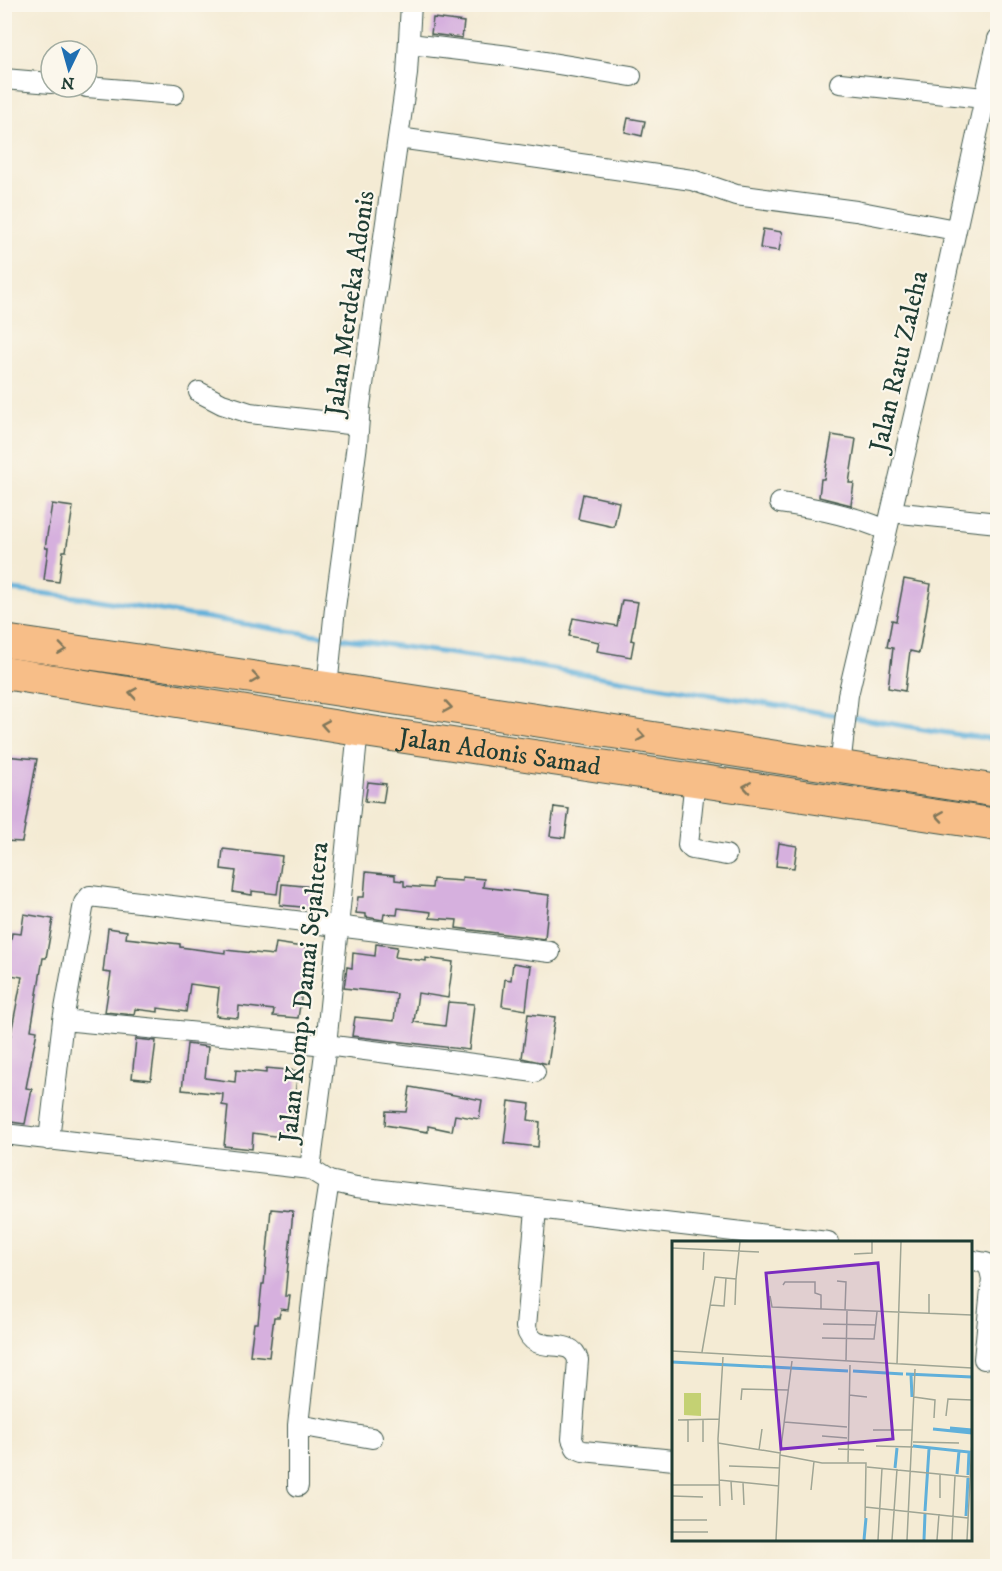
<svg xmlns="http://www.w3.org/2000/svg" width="1002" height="1571" font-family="'IM FELL DW Pica',serif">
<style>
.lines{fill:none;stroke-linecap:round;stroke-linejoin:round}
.stream{stroke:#60b0da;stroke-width:5}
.building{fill:#d6b0de}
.minor-casing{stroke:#3f574c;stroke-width:22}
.trunk-casing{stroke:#3f574c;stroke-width:34}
.minor{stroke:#fff;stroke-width:20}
.trunk{stroke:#f7be88;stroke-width:32}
.oneway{stroke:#80775a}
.labels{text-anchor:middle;stroke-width:4.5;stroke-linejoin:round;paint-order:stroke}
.street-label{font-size:26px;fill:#1f3d34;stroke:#fbf7ec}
.inset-river{fill:none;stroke:#60b0da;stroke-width:3}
.inset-road{fill:none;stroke:#9fa594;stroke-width:1.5}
.view{fill:#7b2cbf;fill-opacity:0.15;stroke:#7b2cbf;stroke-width:3}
.inset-edge{fill:none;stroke:#1f3d34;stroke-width:3}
</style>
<rect width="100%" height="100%" fill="#fbf7ec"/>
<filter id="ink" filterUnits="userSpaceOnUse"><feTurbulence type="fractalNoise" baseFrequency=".0167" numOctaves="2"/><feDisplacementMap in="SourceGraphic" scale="12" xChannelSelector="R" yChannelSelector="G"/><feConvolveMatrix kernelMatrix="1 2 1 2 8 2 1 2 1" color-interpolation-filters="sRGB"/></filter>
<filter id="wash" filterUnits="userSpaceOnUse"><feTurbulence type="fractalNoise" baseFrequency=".008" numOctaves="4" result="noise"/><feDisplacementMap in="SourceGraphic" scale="24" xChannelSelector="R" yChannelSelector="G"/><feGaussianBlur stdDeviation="1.35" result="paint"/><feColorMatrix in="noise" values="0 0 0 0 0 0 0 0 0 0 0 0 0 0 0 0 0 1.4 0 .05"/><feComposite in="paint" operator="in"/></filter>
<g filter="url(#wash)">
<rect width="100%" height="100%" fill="#f4ebd4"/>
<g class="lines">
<path class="stream" d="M4,589L93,599L281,630L491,659L842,716
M851,717L960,735L998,739"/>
</g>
<g id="blocks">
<path class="building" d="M433,18L464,22L462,38L431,34Z
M628,118L645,121L642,136L625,132Z
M763,229L782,232L779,251L760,248Z
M832,435L856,439L849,483H854L851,505L819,497L821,479H824Z
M583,494L619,502L614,527L578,519Z
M52,504L73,507L66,551H63L59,582L44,580L48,548H45Z
M904,579L931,584L919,653L910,651L905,691L888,688L893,648L887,647L892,620L896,621Z
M622,600L638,602L631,640L634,641L631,657L597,651L599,642L569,636L573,618L617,626Z
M4,756L37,759L22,842L4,841Z
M368,782L386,784L383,803L365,801Z
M554,807L569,809L565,838L550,836Z
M779,843L797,846L794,868L776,866Z
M223,849L282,856L277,894L252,891V895L233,892L236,871L221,869Z
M366,872L395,875V880L404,881V886L432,888L433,879L462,881V877L484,879L483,887L549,895L545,939L456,928L457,920L430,918L431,912L398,908L397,915L384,914L383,920L366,917V914L356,913L358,897H364Z
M282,884L314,887L312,908L280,905Z
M24,914L53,919L46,958H43L31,1030L37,1031L26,1088L32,1089L25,1124L4,1121V1069L22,977L5,974L12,933L21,934Z
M108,928L127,931L126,938L180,944V947L225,953V950L274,955L276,943L309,948L298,1018L273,1016L274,1010L239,1006L238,1018L216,1016L219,988L190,984L186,1012L158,1008V1012L135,1009L134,1015L105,1012L111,973L103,972Z
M376,944L397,947L395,957L426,961V958L453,962L448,998L418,993L414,1022L445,1026L448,1002L474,1004L469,1050L352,1036L355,1017L394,1021L397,994L344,988L347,967L352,968L353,953L375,956Z
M513,963L531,966L526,1010L502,1006L505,979L511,980Z
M528,1014L555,1017L548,1064L522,1058Z
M136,1039L156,1041L151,1080L132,1078Z
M187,1044L208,1047L205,1078L235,1082L236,1070L266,1073V1068L298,1071L292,1117H296L295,1131L289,1130L288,1138L253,1133L252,1149L224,1146L228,1106L222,1105L223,1094L182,1090Z
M410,1087L482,1100L479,1119L455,1115L452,1131L428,1126V1132L385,1125L386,1111L406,1112Z
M509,1101L530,1104L528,1120L540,1122L538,1147L504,1143Z
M271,1209L293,1211L285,1296H290L288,1310L281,1309L279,1317H274L269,1357L250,1355L254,1323H258L262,1284H264Z"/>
</g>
</g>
<g filter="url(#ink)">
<use href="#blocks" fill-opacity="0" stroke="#3f574c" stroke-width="1.5"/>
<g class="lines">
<defs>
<path id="minor" d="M410,44L509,56L631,76
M4,79L51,83
M840,83L984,98
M87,87L174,94
M399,138L692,180L736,195L856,211L955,230
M199,392L222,404L250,413L358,425
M780,503C817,508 852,515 886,530
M891,512L998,523
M327,688L335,608L357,444L360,406L407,74L411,4
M840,767L848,695L932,339L998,39
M695,779L688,845L692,849L726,855
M63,1020L326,1045L535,1072
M4,1134L310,1169L329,1181L356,1187L828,1242
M49,1140L63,1020L84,903L90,896L550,952
M310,1169L326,1045L358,730
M329,1181L316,1266L298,1425L372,1438
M536,1209L526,1327C533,1359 571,1333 578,1360L572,1439L576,1448L583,1451L674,1460
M970,1260L986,1263L990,1270L992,1279L984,1359
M298,1425V1486"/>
<g id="trunk">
<path d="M4,641L327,688L998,791"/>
<path id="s1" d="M4,673L358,730L998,825"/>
</g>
</defs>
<use href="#minor" class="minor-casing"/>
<use href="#trunk" class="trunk-casing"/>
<use href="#minor" class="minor"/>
<use href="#trunk" class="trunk"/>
</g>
<defs><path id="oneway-chevron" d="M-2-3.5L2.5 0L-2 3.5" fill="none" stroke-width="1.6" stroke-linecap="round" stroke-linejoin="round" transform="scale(1.5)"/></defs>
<g class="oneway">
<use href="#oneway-chevron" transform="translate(62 649) rotate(8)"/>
<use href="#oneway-chevron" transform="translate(255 678) rotate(8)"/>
<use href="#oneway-chevron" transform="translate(133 693) rotate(-171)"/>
<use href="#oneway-chevron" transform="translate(448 707) rotate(9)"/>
<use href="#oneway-chevron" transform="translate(325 725) rotate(-170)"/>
<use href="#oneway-chevron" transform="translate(641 736) rotate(9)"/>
<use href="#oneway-chevron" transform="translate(747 787) rotate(-171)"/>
<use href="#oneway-chevron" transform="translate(940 816) rotate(-171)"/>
</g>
</g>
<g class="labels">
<g class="street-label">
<text transform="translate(349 303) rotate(-82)" y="9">Jalan Merdeka Adonis</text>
<text transform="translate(898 361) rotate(-77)" y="9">Jalan Ratu Zaleha</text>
<text dy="9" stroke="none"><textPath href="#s1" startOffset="502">Jalan Adonis Samad</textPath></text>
<text transform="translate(303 992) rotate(-84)" y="9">Jalan Komp. Damai Sejahtera</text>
</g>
</g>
<g transform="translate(672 1241)">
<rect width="300" height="300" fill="#f4ebd4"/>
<path d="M12,152H29V175L12,174Z" fill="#c4d173"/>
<path class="inset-river" d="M0,121L176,130M181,130L231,133M234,133L300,136M239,134L240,156M278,187L300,189M261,188L300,192M241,205L297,211L296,234M223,227L225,207M285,233L287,210M253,270L257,208M294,275L296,237M192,299L194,277M252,299L253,273"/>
<path class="inset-road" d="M0,7L87,11M182,13L200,12V1M31,29L32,11M64,38L68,1M165,40L174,41L173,69M111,44L113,41H143V52L149,54V68M257,53V72M98,55L100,66L300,74M38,64L52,65L54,37M151,83L204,84M150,97L202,98L205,71M0,110L300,127M30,111L43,36L64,38L63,64M174,119L175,70M225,123L229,1M177,154L195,156M242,156L263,159L262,177M69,159L70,148L117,149M274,175L276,158L300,159M31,178V201M6,179L47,178M112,181L175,186M201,189H241M150,195L175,197M16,201V179M241,201L287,202M46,202L108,212M204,205L241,206M166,208L192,209M87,209L90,188M108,214L150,222H194L193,277M176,221L178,124M57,225L108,227M195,226L297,236M47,239L107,245M59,240L60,259M71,242L72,264M0,244H47M139,249L142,220M0,255L31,256M268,257V233M48,265L46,198L51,116M193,266L296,277M281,275L283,235M0,279H35M0,291H36M104,299L108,214L120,120M206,299L210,227M220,299L225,228M235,299L243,128M265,299L267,273M280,299L281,275M295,299L300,200"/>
<path class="view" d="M206,22L221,198L109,208L94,32Z"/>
<rect width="300" height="300" class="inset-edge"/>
</g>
<rect width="1002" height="1571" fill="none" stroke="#fbf7ec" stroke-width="24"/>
<g transform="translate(69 69) rotate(185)"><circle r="28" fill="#fbf7ec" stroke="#a3ada2" stroke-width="1.5"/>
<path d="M0-4.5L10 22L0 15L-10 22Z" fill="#1f6fb2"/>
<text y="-9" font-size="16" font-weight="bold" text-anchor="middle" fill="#1f3d34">N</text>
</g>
</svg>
